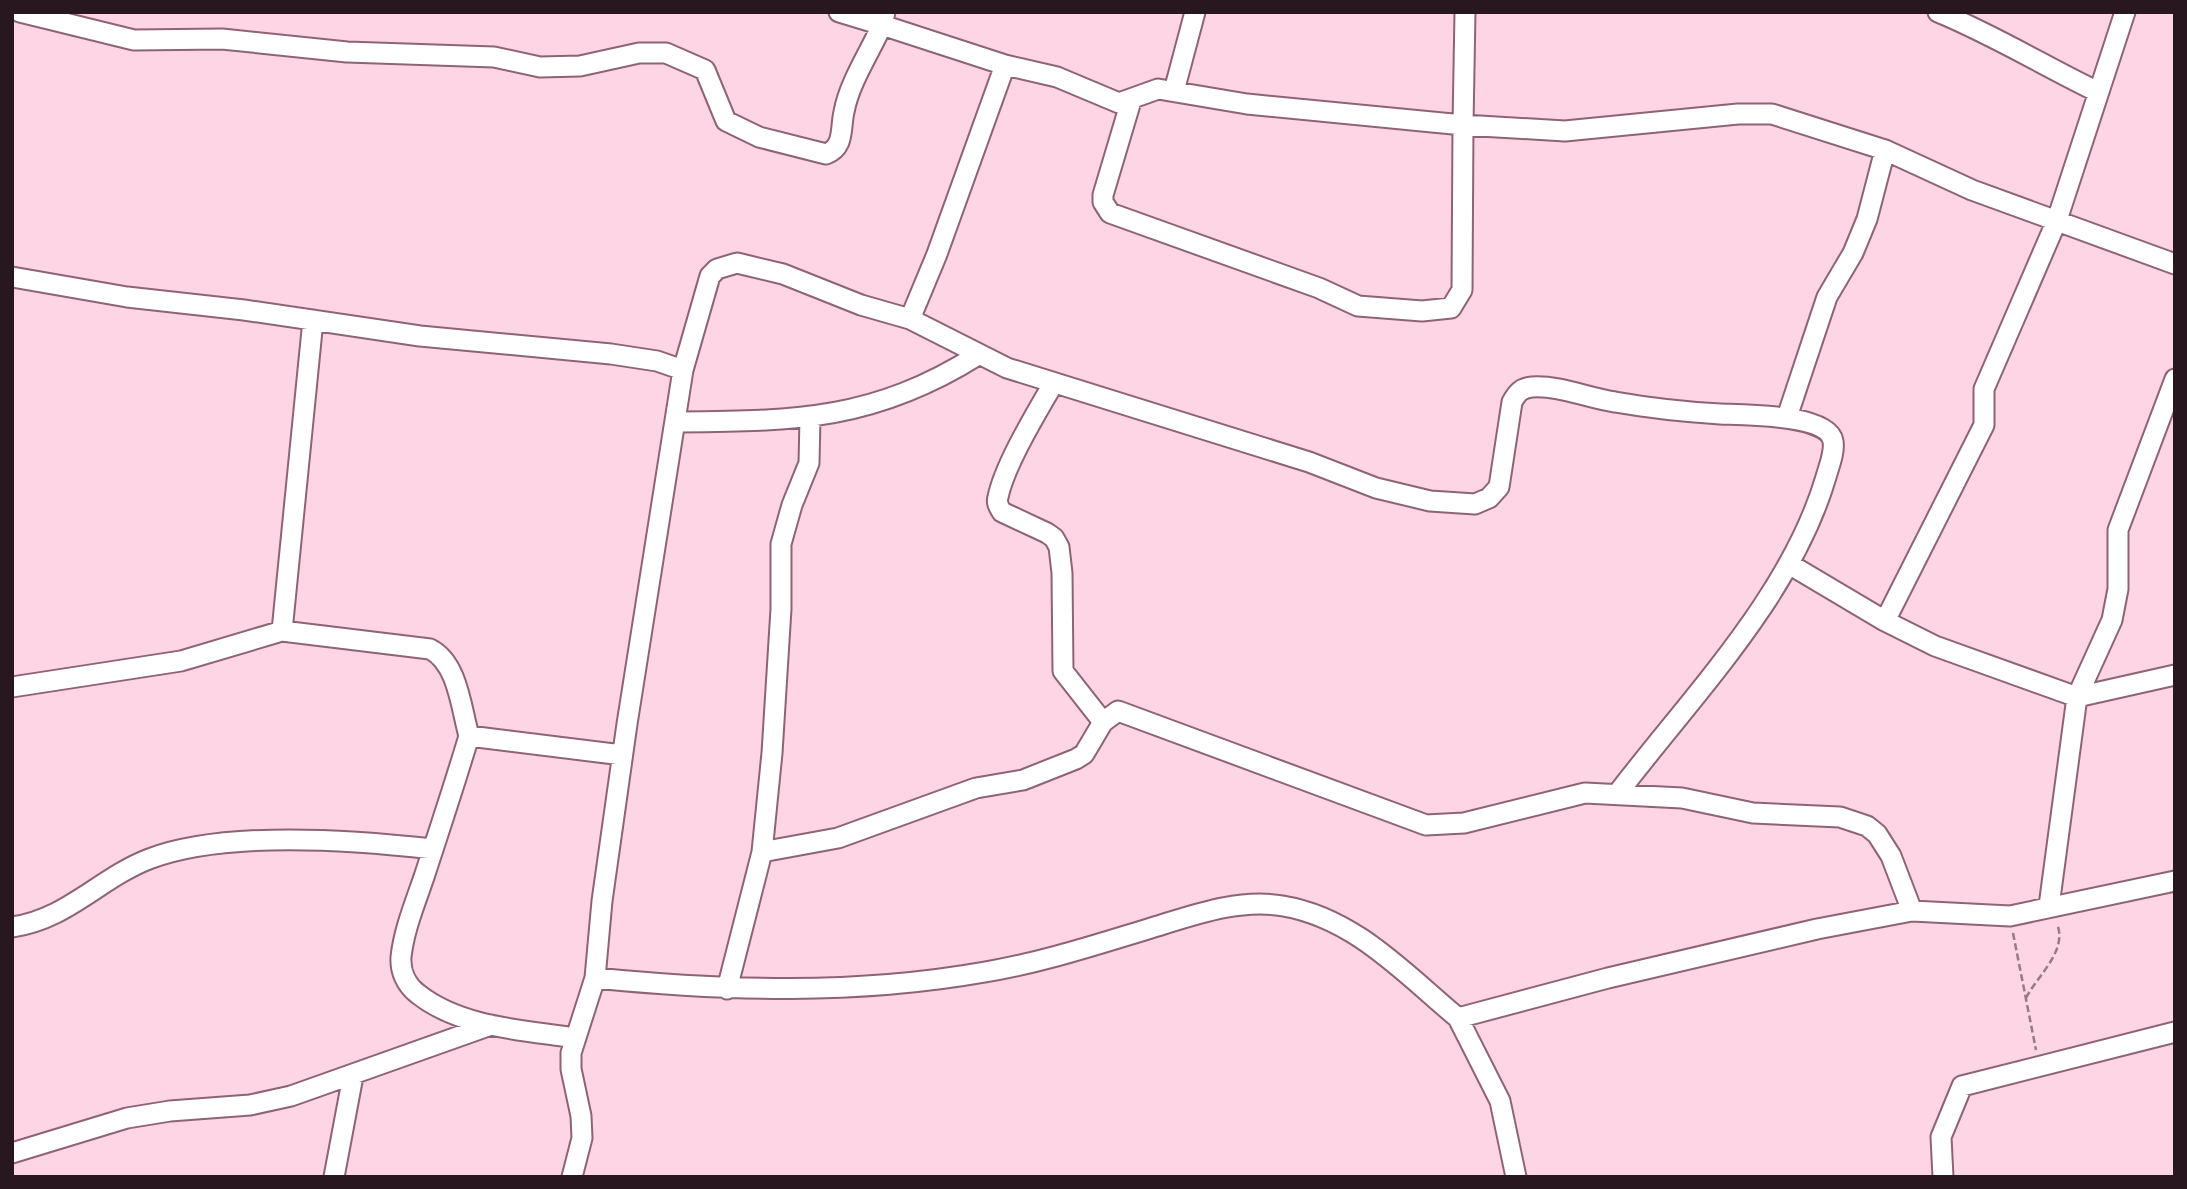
<svg xmlns="http://www.w3.org/2000/svg" width="2187" height="1189" font-family="'DM Sans',sans-serif">
<style>
.lines{fill:none;stroke-linecap:round;stroke-linejoin:round}
.minor-casing{stroke:#8e6376;stroke-width:23}
.path{stroke:#977a86;stroke-width:2.5;stroke-dasharray:7 3.5;stroke-linecap:butt}
.minor{stroke:#fff;stroke-width:19}
</style>
<rect width="100%" height="100%" fill="#fdd5e5"/>
<g class="lines">
<defs>
<path id="minor" d="M20,12L134,40L222,39L347,52L494,57L540,67L580,66L639,53H666L705,70L726,121L759,137L826,154C845,147 840,128 844,112C849,83 870,52 882,25L839,12
M885,12L882,25L1005,65L1057,77L1119,103L1158,89L1247,104L1463,125L1462,290L1451,308L1422,311L1358,306L1319,288L1110,213L1103,202V195L1131,101
M1465,12L1463,125L1565,131L1738,114H1772L1885,150L1972,190L2175,264
M1938,12C1994,35 2044,66 2098,92
M1174,91L1195,12
M12,277L127,297L244,310L420,336L611,354L657,361L683,370L627,724L602,901L595,978L571,1053V1069L581,1116L582,1138L572,1177
M910,319L937,254L1005,65
M683,370L710,276L717,269L737,263L783,274L861,305L910,319L1007,368L1309,462L1376,488L1430,501L1475,504L1489,498L1499,487L1512,402C1517,393 1521,388 1532,387C1559,385 1588,398 1615,402C1649,408 1686,412 1720,414C1742,415 1828,414 1833,441C1835,452 1829,466 1826,477C1791,596 1692,696 1618,793
M1053,384C1036,414 1005,464 998,497C996,503 999,507 1002,512L1047,533L1054,538L1059,547L1062,573L1063,671L1103,722
M1787,417L1827,297L1853,253L1867,219L1885,150
M675,422C795,421 873,421 978,355
M1789,564L1885,621L1935,646L2077,697L2049,906
M1885,621L1984,425V389L2057,220L2125,12
M282,631L313,320
M12,687L181,661L282,631L430,649C458,663 461,708 469,736
M2077,697L2112,620L2118,589V530L2175,379
M2077,697L2175,675
M762,852L772,753L781,609V544L792,505L809,463L810,418
M12,927C66,920 100,878 149,859C225,830 353,840 433,849
M595,978C726,991 855,995 985,972C1040,963 1095,945 1148,929C1191,916 1238,898 1283,906C1355,918 1405,974 1458,1018L1608,978L1817,929L1912,911L2010,916L2175,881
M727,989L762,852L838,838L976,788L1023,780L1076,759L1084,754L1103,722L1118,711L1426,825L1464,823L1585,793L1682,798L1753,813L1840,817L1867,826L1877,834L1891,856L1912,911
M1458,1018L1500,1101L1516,1177
M576,1038C524,1030 461,1028 418,994C406,985 400,971 401,957C404,929 416,901 425,874C440,828 455,783 469,736L622,755
M12,1153L127,1118L170,1111L250,1105L291,1096L491,1025
M334,1177L353,1076
M1943,1177L1941,1137L1962,1086L2175,1032"/>
</defs>
<use href="#minor" class="minor-casing"/>
<path class="path" d="M2013,933L2036,1050
M2026,998C2037,976 2068,951 2057,924"/>
<use href="#minor" class="minor"/>
</g>
<rect width="2187" height="1189" fill="none" stroke="#28171f" stroke-width="28"/>
</svg>
